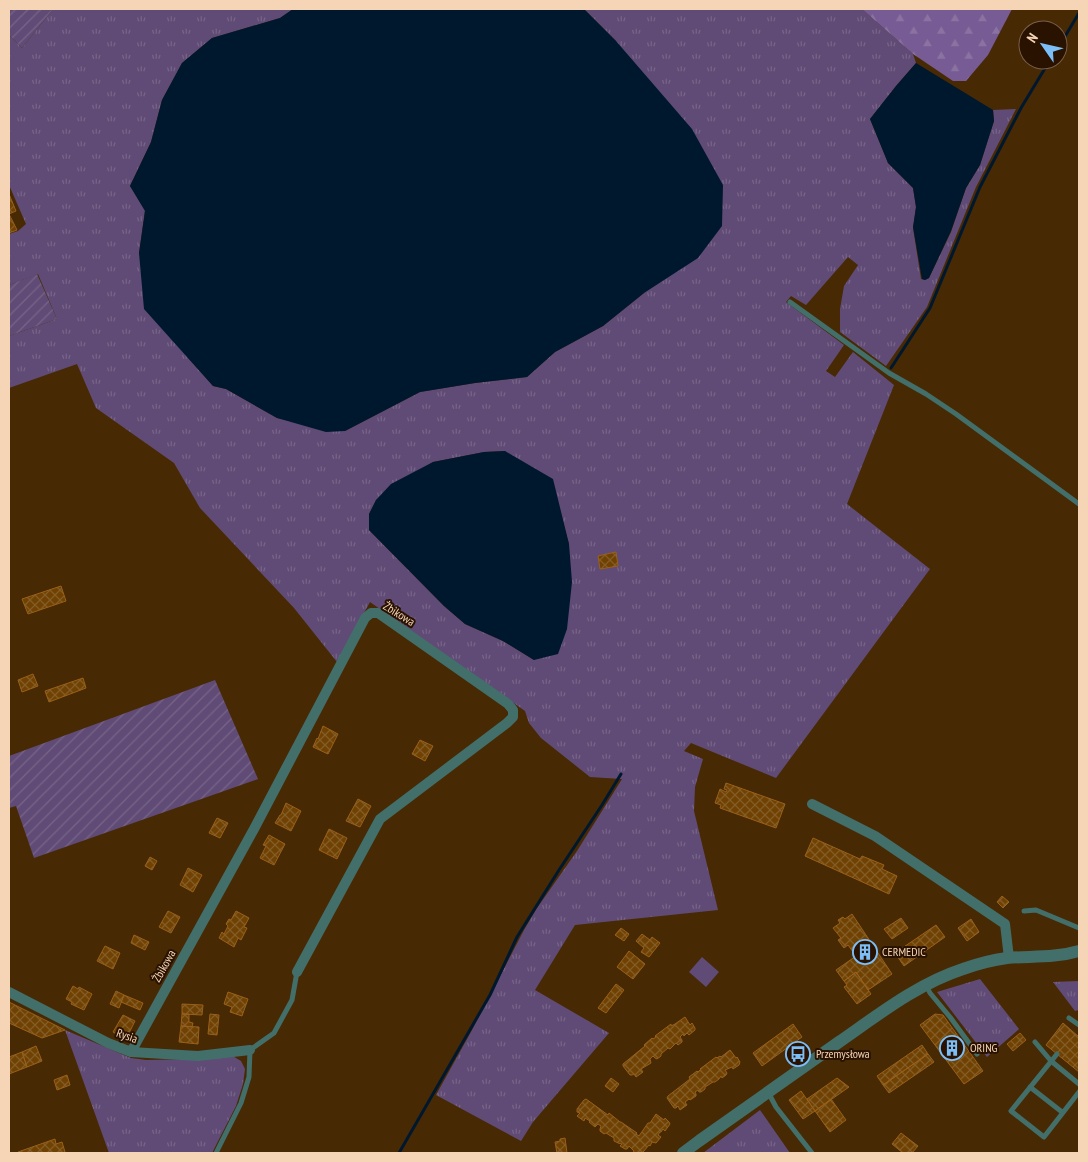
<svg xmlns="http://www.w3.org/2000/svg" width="1088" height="1162" font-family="'PT Sans Narrow',sans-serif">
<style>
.grass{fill:url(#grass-tufts);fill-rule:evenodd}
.forest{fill:url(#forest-firs)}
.park{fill:#604b76}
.garden{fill:url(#garden-furrows)}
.water{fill:#00182e}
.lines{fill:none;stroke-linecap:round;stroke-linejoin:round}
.stream{stroke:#00182e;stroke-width:3}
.building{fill:url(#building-cross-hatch);stroke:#9a601a}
.service{stroke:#436f6a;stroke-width:5}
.minor{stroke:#436f6a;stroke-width:10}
.tertiary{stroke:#436f6a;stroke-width:12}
.labels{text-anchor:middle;stroke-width:4;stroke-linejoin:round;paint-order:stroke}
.street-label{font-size:12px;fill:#f5d5b6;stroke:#291200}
.poi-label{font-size:12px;fill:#f5d5b6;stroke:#291200;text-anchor:start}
</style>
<defs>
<pattern id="grass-tufts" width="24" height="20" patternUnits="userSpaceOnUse" patternTransform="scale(1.25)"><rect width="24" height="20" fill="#604b76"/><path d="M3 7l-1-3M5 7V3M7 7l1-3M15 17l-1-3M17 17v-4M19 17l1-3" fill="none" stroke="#776487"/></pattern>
<pattern id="forest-firs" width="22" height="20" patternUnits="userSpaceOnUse" patternTransform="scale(1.25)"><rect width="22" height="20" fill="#765b94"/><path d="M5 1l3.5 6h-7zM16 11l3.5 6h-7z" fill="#8a72a1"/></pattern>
<pattern id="garden-furrows" width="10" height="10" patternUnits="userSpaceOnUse" patternTransform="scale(1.25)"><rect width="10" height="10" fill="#604b76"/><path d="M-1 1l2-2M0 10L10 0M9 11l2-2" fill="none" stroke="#776487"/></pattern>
<pattern id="building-cross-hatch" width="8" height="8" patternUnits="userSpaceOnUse" patternTransform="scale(1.25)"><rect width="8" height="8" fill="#6f4102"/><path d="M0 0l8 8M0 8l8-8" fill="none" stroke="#845c25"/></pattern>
</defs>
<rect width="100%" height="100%" fill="#472904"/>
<path class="grass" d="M53,9H293L280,18L212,38L182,63L162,100L151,142L130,186L145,210L139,253L183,352L213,386L226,389L277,418L345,431L420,392L475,383L527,377L555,352L603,326L644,293L616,41L584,9H862L913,54L916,63L896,86L870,119L888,163L913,188L916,207L913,228L921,279L925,280L929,278L951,232L966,188L980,165L994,121L993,110L1016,109L976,187L927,307L886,366L840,332V309L844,286L858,265L848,257L806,305L791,296L786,302L844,345L826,371L835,377L853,352L894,385L847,504L930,569L776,778L691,743L684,751L703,759L695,787L694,811L718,910L575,925L535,990L609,1033L533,1122L521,1141L436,1095L472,1030L524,930L537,908L577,851L622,779L590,777L541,738L529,723L525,711L370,602L337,662L294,608L200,508L174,463L96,408L77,364L9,388V336L57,319L38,274L9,285V234L18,231L26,224L9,185V35L22,48ZM505,451L561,515L569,544L534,660L503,641L465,624L444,606L369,530V514L376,500L433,462L484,452Z
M980,979L1019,1029L987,1057L937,992Z
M1079,981V1010L1075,1011L1053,982Z
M65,1030L131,1058L146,1060L200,1059L231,1055L241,1061L245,1069L243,1084L236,1106L212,1153H109Z
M760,1110L790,1153H703Z"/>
<path class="forest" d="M862,9H1012L988,55L966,81H953L913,54Z"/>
<path class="park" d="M702,957L719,972L706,987L689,972Z"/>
<path class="garden" d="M9,9H53L22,48L9,35Z
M37,274L57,319L9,336V285Z
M215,680L258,779L34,858L16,806L9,808V756Z"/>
<path class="water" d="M293,9H584L616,41L692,129L723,185L722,226L698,258L644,293L603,326L555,352L527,377L475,383L420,392L345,431L326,432L277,418L226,389L213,386L144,309L139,253L145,211L130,186L151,142L162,100L182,63L212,38L280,18Z
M916,63L993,110L994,121L980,165L966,188L951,231L929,278L925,280L922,279L913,227L916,207L913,188L888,163L870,119L896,86Z
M505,451L553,479L569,544L572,582L567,629L558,654L534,660L503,641L465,624L444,606L369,530V514L376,500L391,484L433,462L484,452Z"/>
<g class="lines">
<path class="stream" d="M1058,48L1079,13
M891,368L930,308L980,187L1021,108L1050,60
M399,1153L490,995L517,937L559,870L602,805L621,774"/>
</g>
<path class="building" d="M9,194L16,211L9,214Z
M9,214L17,230L9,233Z
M616,552L618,566L600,569L598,556Z
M61,586L66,601L28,614L22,599Z
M33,674L38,686L22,692L18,680Z
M83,678L86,688L49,702L45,691Z
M323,726L338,734L328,754L313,747L317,738L318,739Z
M420,740L433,746L425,761L412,754Z
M726,783L785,804L776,828L720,808L721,805L715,803L720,789L726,792L727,790L724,789Z
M358,799L371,806L360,827L346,821Z
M286,803L301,811L291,831L275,823L280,815H281Z
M217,818L228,823L220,838L209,833Z
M329,829L347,838L337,859L319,850Z
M269,835L285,844L274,865L260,858L266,846L263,845Z
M813,838L860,859L862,856L884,865L882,869L897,876L889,894L805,856Z
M150,857L157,861L152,870L145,866Z
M188,868L202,875L193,892L180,885Z
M1002,896L1009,902L1003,908L997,902Z
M168,911L180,917L171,933L159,927Z
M236,911L249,918L244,927L247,928L241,940L238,938L234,947L219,938L222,932L224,934L228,926L226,924L229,919L231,920Z
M852,914L892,974L868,990L856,972L844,981L836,970L856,956L848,945L844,948L838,940L841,938L833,928L840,923L838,920L843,917L845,919Z
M901,918L908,928L892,939L884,929Z
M971,919L979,932L967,941L958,928Z
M936,925L945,937L904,966L895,953Z
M621,928L629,934L624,941L615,935Z
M642,934L650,940L652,937L660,943L649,957L641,952L644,948L636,941Z
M134,935L149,942L145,950L131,943Z
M105,946L120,953L113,969L97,961Z
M629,951L645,964L633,979L617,967Z
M856,972L871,994L857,1004L844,987L847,985L844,981Z
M616,984L624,990L606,1013L598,1008Z
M73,986L78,989L79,987L92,994L84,1010L71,1004L72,1002L66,999Z
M116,991L124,995L119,1008L110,1004Z
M228,992L248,999L242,1016L230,1012L232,1007L224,1004Z
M124,995L143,1003L140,1010L121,1002Z
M9,1002L65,1030L42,1038L9,1023Z
M182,1004L203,1005L202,1015L182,1014Z
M182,1014H189V1022L193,1023L192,1027L181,1026Z
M210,1014L219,1015L217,1035L208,1034Z
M935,1014L943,1015L983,1071L964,1084L920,1025Z
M123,1015L135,1021L126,1039L113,1032Z
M685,1017L690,1025L692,1023L695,1028V1030L689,1035L687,1033L684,1036L683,1034L680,1037L682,1040V1042L678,1045L676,1043L670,1049L668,1048L661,1054V1056L657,1059L655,1058L653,1056L650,1059L651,1063L641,1069L643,1072L636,1077L634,1074L632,1075H630L623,1066V1064L645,1046L644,1045L652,1038L653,1039L656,1037L655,1036L671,1024V1026L675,1024Z
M1063,1023L1079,1037V1072L1046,1045Z
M793,1024L802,1037L762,1066L753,1053Z
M181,1026L199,1027L198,1044L179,1042Z
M1020,1033L1026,1040L1013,1051L1007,1044Z
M922,1045L928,1054L883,1085L877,1076Z
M36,1046L42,1061L27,1067L22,1052Z
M730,1050L736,1058L737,1057L740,1062L739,1065L733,1069L732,1067L725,1070L727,1073L726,1075L722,1078L721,1076L719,1079L715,1082H713L705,1087V1089L701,1092H699L698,1090L695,1092L696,1094V1096L690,1100L689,1099L685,1102L687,1105L680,1110L678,1106L676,1108H674L667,1098L668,1096L690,1079L689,1077L697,1071L698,1072L701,1069H700L716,1057L717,1058L720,1056L721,1057Z
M22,1052L27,1067L9,1074V1057Z
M928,1054L934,1062L889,1093L883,1085Z
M67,1075L70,1085L57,1090L54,1080Z
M611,1078L619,1084L613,1092L605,1086Z
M837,1078L849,1087L815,1111L807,1099Z
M801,1091L815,1111L803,1119L789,1100Z
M586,1099L608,1115L609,1113L620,1122H621L637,1133L636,1134L639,1136L648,1123H650L656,1114L664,1120L665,1118L669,1122L670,1124L665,1131L663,1129L661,1132H660L658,1135L661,1137L656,1143L652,1142L650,1146L649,1145L643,1152L645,1153H633L634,1151L629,1146L627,1149H625L620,1146L622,1144L618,1143L614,1141V1138L606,1133L604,1134L600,1131V1129L601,1126L598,1124L595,1127L589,1122L590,1121L585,1118L584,1121L577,1116L580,1113L577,1112V1109L584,1100Z
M831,1099L846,1120L830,1132L815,1111Z
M901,1133L918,1146L912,1153H903L892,1144Z
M565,1138L567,1153H557L555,1142L560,1141V1139Z
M55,1139L56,1144L62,1142L65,1152L62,1153H19L18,1152Z"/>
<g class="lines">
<path class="service" d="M790,302L889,373L926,394L956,414L1079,504
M1024,911L1036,910L1079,928
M926,985L930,993L950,1017L977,1054
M1069,1018L1079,1025
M1035,1042L1051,1061L1079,1084
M1057,1054L1011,1111L1044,1137L1079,1092
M1030,1087L1062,1112
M768,1092L776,1107L812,1153
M216,1153L241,1103L249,1077L250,1050L274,1033L292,1000L297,972"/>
<path class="minor" d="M812,804L875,836L1005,924L1009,958
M9,992L108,1043L131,1052L198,1056L250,1050
M131,1052L254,829L365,618L371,613H378L508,704L513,710V717L507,723L380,819L297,972"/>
<path class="tertiary" d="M683,1153L699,1141C745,1108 792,1075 839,1042C878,1015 917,984 963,969C977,964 992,960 1007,958C1032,956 1055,958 1079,951"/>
</g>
<defs>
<symbol id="building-ring" viewBox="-11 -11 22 22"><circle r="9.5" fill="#291200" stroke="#7bbef8" stroke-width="1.5"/><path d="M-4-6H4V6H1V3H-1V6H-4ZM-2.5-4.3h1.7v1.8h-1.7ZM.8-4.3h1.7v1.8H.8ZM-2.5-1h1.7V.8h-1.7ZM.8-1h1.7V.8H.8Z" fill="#7bbef8"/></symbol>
<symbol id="bus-ring" viewBox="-11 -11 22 22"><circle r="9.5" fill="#291200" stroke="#7bbef8" stroke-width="1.5"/><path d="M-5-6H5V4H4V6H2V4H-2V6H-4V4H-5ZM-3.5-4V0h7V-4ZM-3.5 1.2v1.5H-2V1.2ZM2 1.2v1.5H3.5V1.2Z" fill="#7bbef8"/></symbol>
</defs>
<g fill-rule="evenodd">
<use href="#building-ring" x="851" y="938" width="28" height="28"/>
<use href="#building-ring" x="938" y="1034" width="28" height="28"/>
<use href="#bus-ring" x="784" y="1040" width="28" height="28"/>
</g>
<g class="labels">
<g class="street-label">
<text transform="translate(399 614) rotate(32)" y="4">Żbikowa</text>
<text transform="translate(164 966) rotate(-61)" y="4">Żbikowa</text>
<text transform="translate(127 1036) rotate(19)" y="4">Rysia</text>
</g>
<g class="poi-label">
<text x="882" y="956">CERMEDIC</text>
<text x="970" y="1052">ORING</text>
<text x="816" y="1058">Przemysłowa</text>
</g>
</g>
<rect width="1088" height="1162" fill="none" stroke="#f5d5b6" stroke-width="20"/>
<g transform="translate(1043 45) rotate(304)"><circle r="24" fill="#291200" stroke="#7b6049"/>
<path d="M0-4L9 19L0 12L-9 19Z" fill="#7bbef8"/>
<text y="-8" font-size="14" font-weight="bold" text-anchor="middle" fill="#f5d5b6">N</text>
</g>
</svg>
